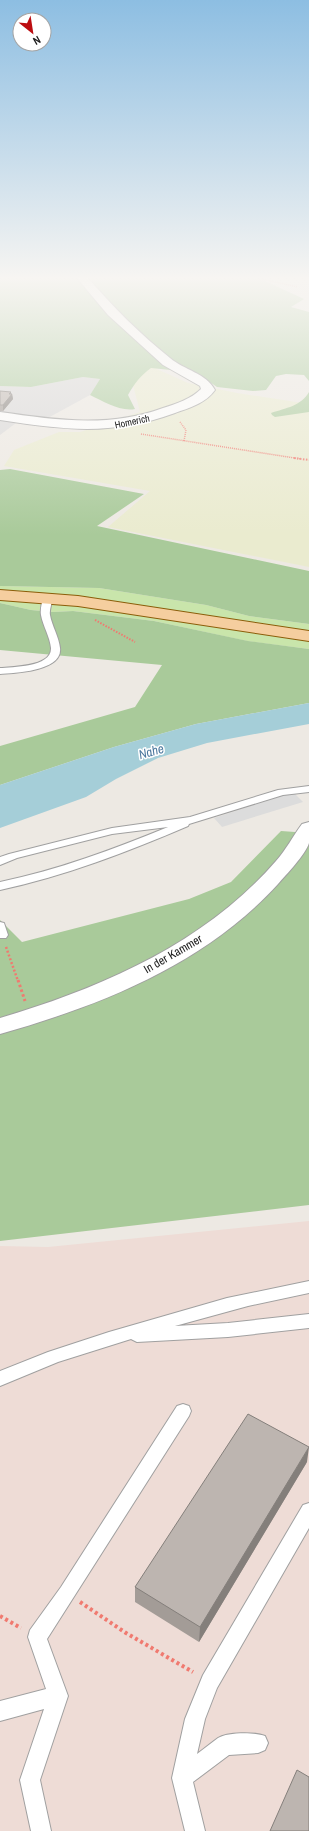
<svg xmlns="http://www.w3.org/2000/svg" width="309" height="1831" font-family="'Archivo Narrow',sans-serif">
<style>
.residential{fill:#dad9d9}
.military{fill:#eedcd6}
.farmland{fill:#eaebcf}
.grass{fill:#c9e5ab}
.forest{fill:#a9ca9a}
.parking{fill:#dcdcdc}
.water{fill:#a5ced8}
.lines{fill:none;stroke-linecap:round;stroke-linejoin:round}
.service-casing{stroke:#a0a0a0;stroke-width:2}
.minor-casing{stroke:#a0a0a0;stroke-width:2}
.primary-casing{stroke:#8b5d09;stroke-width:2}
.path-far4{stroke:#f07a70;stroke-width:1.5;stroke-dasharray:1 1;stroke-linecap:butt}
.path-far3{stroke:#f07a70;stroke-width:2;stroke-dasharray:1.5 1.5;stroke-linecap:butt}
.path-far2{stroke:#f07a70;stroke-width:2.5;stroke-dasharray:2 2;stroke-linecap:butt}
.path-far1{stroke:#f07a70;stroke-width:3;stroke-dasharray:2.5 2.5;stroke-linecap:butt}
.path{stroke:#f07a70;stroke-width:4;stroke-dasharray:3 3;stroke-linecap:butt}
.service{fill:#fff;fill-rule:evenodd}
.minor{fill:#fff;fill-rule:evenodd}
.primary{fill:#f5ce9f;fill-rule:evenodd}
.wall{fill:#a39c97}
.shaded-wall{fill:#847f7b}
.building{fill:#bdb5b0;stroke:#847f7b}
.labels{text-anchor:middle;stroke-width:3;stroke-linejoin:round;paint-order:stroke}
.far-street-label{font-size:10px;fill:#1c1c1c;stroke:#fff}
.street-label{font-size:12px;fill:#1c1c1c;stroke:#fff}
.water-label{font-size:13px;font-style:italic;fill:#4c789e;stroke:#fff}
</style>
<rect width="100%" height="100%" fill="#ede9e3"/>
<path class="residential" d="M83,377L100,379L90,395L46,419L16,423L0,435V386L31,387Z"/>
<path class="military" d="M309,1221V1831H0V1246L48,1247Z"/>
<path class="farmland" d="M150,366L188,383L237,393L309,404V567L108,527L150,491L4,466L14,450L59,432H80L140,412L132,381Z"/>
<path class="grass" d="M0,586L99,588L206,605L249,616L309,624V649L247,641L154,621L73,611L53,612L31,610L0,603Z"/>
<path class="forest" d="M0,278H266L265,281L304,299L291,307L309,312V381L304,375L286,374L276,376L266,390L253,391L217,387L207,380L190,372L151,368C141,375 134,384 128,395L135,409C120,412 103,401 90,395L100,379L83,377L31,387L0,386Z
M309,392V412L275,417L272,415L271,413C286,408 301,406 309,392Z
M10,469L144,494L97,526L309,571V624L249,616L206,605L99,588L0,586V470Z
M0,603L31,610L53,612L73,611L154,621L248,641L309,649V703L196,724L114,747L0,785V746L135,707L162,665L0,650Z
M281,831L309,833V1205L0,1241V920L22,942L189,899L231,882Z"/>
<path class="parking" d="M293,792L303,802L222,827L214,818Z"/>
<path class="water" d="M309,703V724L207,743L158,758L116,779L86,797L0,828V785L114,747L196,724Z"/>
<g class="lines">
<defs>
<path id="service" d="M48,594L53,597C52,603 49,610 50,615C52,626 59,637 60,648C63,671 15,673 0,674V668C12,667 52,667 51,648C50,637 43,626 41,615C40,610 42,603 43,597Z
M309,786V792L283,795L189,824L188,826C127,852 65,876 0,890V882C58,870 114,849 168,827L112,834L17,858L0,865V857L9,854L112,828L190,817L278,790Z
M0,922L4,923L8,935L6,938H0Z
M309,1281V1293L248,1306L175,1326L228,1323L309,1314V1328L228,1337L137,1342L131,1339L58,1362L0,1386V1371L48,1352L109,1332L227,1298Z
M183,1404L189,1406L191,1411L189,1416L47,1639L68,1696L40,1780L51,1831H31L20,1780L44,1709L0,1721V1701L46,1689L28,1637L30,1630L61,1587L177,1406Z
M309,1503V1528L217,1688L205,1719L197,1754C204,1749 211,1743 218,1738C227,1732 255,1732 265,1736L268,1743L265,1750L258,1753L229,1755L193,1782L205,1831H185L172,1778L185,1719L203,1675L303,1505Z"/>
<path id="minor" d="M77,278H88C113,307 140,334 170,358C184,370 206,373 215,390C206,403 189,408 175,413C112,436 65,430 0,420V412C56,420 109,428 163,408C176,404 191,399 201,389L200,386L163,365L108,315Z
M309,822C309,828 309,837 309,843C306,854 286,875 278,884C205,964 102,1005 0,1034V1018C102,988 205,943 276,861C286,850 293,836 302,824Z"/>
<path id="primary" d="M0,590L78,596L309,631V641L78,606L0,600Z"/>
</defs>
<use href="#service" class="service-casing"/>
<use href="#minor" class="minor-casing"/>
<use href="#primary" class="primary-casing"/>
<path class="path-far4" d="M257,278L298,287
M180,422L186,430L184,441
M141,434L301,459"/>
<path class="path-far3" d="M294,458L309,460
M95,620L135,642"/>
<path class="path-far2" d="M6,947L18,981"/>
<path class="path-far1" d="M18,980L25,1001"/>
<path class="path" d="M80,1602L126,1633L193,1672
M0,1616L21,1628"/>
<use href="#service" class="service"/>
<use href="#minor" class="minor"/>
<use href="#primary" class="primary"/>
</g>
<path class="wall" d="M0,391L12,394L13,399L3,411H0Z
M307,1462L199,1642L135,1602V1587Z"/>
<path class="shaded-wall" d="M11,392V396L12,394L13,399L3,411V405Z
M309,1447L307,1462L199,1642L200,1627Z"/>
<path class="building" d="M0,391L11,392L9,394H12L3,405H0Z
M248,1414L309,1447L200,1627L135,1587Z
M297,1770L309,1777V1831H270Z"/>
<linearGradient id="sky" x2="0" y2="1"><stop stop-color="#8dbee2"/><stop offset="0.52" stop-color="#f7f5f2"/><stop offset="1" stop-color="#f7f5f2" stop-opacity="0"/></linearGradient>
<rect width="309" height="535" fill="url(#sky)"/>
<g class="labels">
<g class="far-street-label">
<text transform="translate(132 421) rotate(-12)" y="4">Homerich</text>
</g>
<g class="street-label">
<text transform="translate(173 954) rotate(-30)" y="4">In der Kammer</text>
</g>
<g class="water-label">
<text transform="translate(151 751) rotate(-16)" y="5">Nahe</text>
</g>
</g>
<g transform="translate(32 32) rotate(150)"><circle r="19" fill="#ffffff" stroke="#a4a4a4"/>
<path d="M0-3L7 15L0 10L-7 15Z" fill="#bc0d11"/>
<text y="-6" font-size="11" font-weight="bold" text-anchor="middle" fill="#1c1c1c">N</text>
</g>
</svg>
